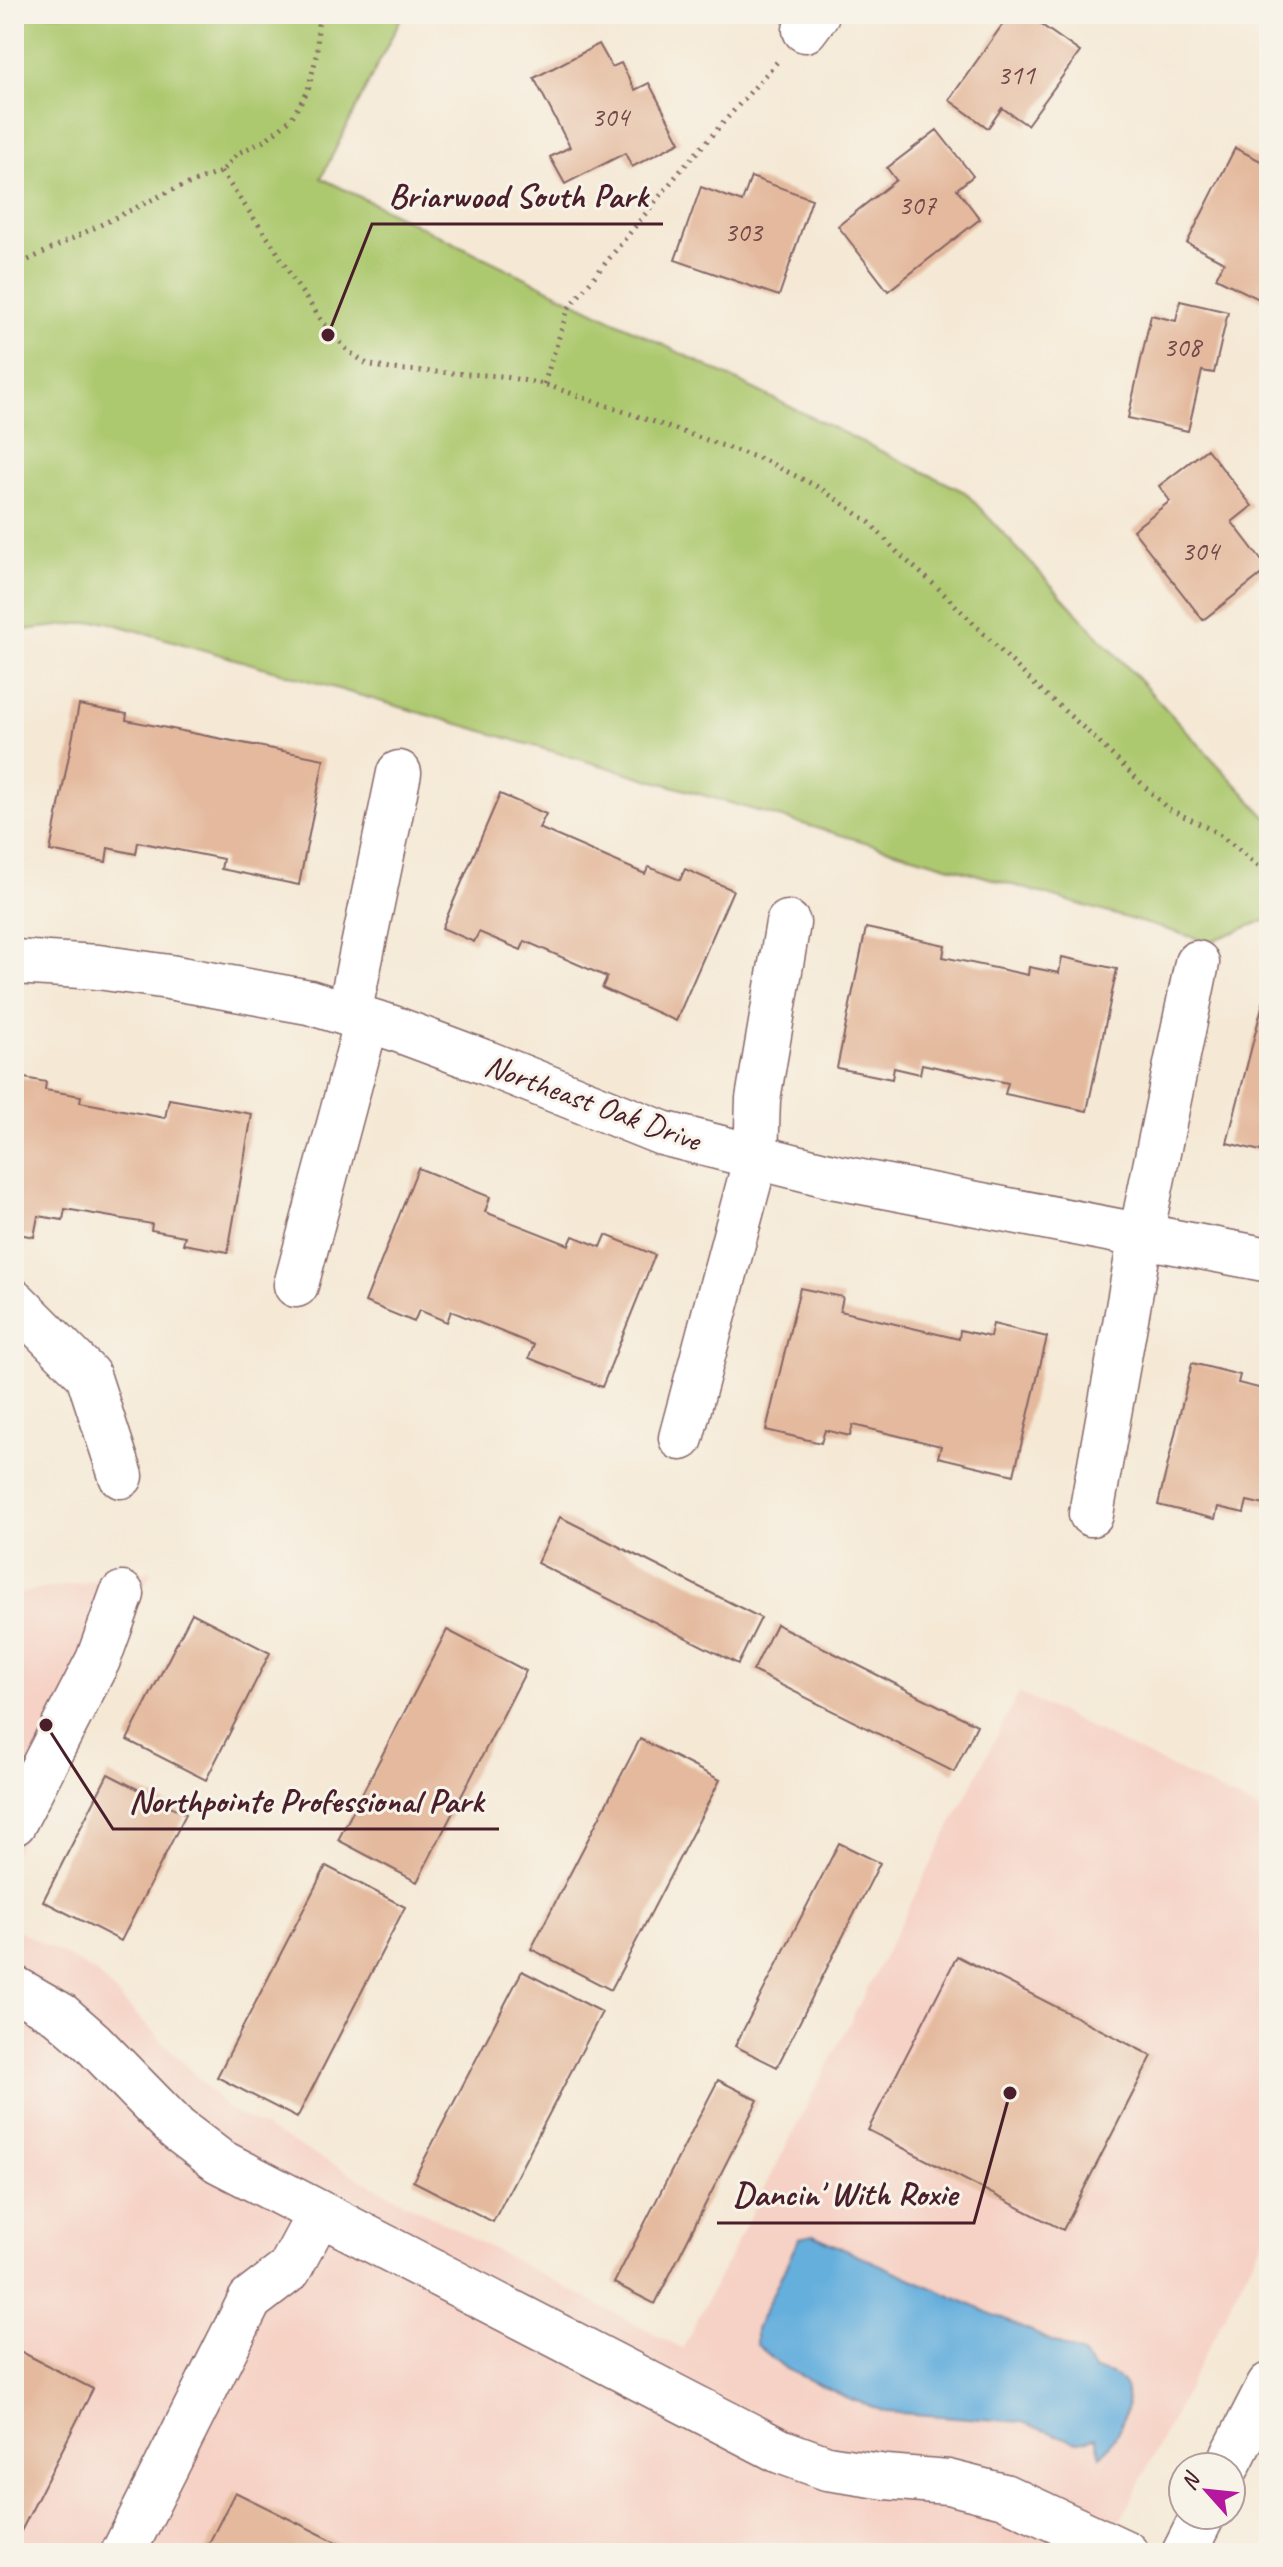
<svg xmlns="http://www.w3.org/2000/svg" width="1283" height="2567" font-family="Caveat,sans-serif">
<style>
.built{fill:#f6d1c5}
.green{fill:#adc96f;stroke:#7c744d;stroke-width:2}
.water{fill:#65afdd;stroke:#586784;stroke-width:2}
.building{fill:#e4b99d}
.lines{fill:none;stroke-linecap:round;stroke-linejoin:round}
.minor-casing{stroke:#866667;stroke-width:47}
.path{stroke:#866667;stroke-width:5;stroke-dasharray:2 6;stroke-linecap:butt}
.minor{stroke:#fff;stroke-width:44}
.labels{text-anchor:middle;stroke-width:6;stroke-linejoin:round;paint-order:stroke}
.number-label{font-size:28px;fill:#704648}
.street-label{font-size:32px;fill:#4a1f2b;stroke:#f7f3e8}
.leader{fill:none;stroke:#4a1f2b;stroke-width:3}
.callout-dot{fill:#4a1f2b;stroke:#f7f3e8;stroke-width:3}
.callout-label{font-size:34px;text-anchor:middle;font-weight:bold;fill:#4a1f2b;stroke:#f7f3e8;stroke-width:6;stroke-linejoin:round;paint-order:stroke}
</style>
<rect width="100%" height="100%" fill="#f7f3e8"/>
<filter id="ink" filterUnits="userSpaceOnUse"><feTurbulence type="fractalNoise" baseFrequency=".0125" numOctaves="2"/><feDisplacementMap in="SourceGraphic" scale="16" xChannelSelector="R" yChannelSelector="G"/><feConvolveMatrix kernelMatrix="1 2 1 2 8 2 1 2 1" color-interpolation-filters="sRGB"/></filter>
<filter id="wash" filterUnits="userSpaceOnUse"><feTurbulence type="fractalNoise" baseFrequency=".006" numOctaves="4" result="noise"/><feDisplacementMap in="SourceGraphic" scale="32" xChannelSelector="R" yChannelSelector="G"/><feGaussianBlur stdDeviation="1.8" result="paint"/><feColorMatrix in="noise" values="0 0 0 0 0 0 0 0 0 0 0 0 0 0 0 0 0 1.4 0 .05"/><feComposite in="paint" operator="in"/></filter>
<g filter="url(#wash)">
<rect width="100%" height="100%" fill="#f5e9d6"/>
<path class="built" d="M152,1571L14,1855V1594Z
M1019,1693L1269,1815V2228L1104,2553H14V1928L95,1972L227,2108L682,2349Z"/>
<path class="green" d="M14,14H403L321,178L965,492L1269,820V923L1263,921L1209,942L104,621L14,631Z"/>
<path class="water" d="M813,2235L1084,2355L1093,2370C1099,2371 1108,2372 1113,2375C1144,2393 1117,2437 1101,2456L1096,2437L1076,2442L1022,2422L887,2412L848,2398L786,2369L756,2344V2329L799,2238Z"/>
<g id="blocks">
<path class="building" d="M1010,14H1026L1080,52L1027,125L1002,108L988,128L949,100Z
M599,44L612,67L621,63L635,90L649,83L680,142L632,167L625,153L565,184L550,157L570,147L534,78Z
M937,130L973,176L957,189L980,219L888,291L838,226L896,180L887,168Z
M1235,148L1269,165V289L1263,301L1216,278L1224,262L1187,243Z
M751,177L812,199L779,296L675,260L701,187L742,202Z
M1180,301L1228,312L1214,373L1202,371L1188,431L1128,418L1151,315L1176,321Z
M1207,449L1252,506L1232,522L1268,569L1203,620L1133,530L1170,501L1159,486Z
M79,705L127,714L126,720L324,759L299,885L221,869L223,859L138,842L136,854L108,848L106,862L50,851Z
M500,794L546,814L539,828L645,874L649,867L680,880L685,869L733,890L676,1021L602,988L607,977L525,941L521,950L479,932L474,942L442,928Z
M866,928L945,945L943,957L1028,975L1029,967L1059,973L1062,957L1117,969L1087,1111L1005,1094L1008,1083L922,1064L920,1074L894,1068L892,1079L837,1068Z
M1263,1003L1269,1005V1153L1227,1143Z
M14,1076L46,1082L45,1090L81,1096L80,1102L165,1118L169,1099L252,1114L228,1252L183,1244L185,1236L151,1230L152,1224L65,1209L63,1220L38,1216L34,1237L14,1233Z
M418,1168L490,1197L485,1212L569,1245L573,1236L601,1247L606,1235L655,1255L602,1387L529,1358L534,1345L451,1311L447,1322L419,1310L414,1322L365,1302Z
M800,1288L843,1297L840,1311L959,1339L960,1330L990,1337L993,1324L1047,1337L1014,1475L938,1457L941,1446L853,1425L850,1436L825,1430L821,1443L766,1430Z
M1192,1363L1240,1375L1238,1383L1267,1390L1269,1506L1247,1501L1244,1513L1218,1507L1215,1519L1158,1505Z
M560,1517L761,1618L738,1664L537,1563Z
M192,1613L270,1653L206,1780L127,1740Z
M776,1624L977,1725L954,1772L753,1671Z
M447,1630L526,1671L417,1882L338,1840Z
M640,1739L720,1780L611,1990L531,1949Z
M108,1774L186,1814L121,1941L43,1901Z
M839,1843L880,1863L777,2067L735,2046Z
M326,1866L405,1907L297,2118L217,2077Z
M957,1956L1152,2056L1063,2230L868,2130Z
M522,1971L602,2012L493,2222L413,2181Z
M718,2080L758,2100L655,2304L614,2283Z
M14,2348L93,2389L14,2545Z
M235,2492L344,2546L340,2553H204Z"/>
</g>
</g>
<g filter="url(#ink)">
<use href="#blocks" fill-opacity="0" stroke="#866667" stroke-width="2"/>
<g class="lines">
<defs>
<path id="minor" d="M805,30L817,14
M14,962L98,967L169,977L309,1002L393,1028L487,1063L662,1133L836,1177L1269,1260
M349,1014L399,773
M296,1285L367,1020
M14,1301L88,1375L121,1476
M681,1438L756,1157L758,1099L788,923
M1091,1514L1141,1235L1197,963
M14,1823L98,1660L122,1594
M14,1988L61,2015L92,2042L177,2129L219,2161L780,2451L827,2468L886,2477L948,2482L1004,2496L1126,2553
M1227,2467L1269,2385
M123,2553L250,2300L289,2270L319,2214
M1184,2553L1203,2515"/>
</defs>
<use href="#minor" class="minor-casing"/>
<path class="path" d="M221,172L273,245L296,284L322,321L348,351L367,364L390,369L500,376L544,384L764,460L820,488L869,522L898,553L937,587L1034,684L1085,729L1167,808L1212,830L1236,847L1269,875
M14,267L172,190L221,172L238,153L264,141L291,119L308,90L317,54L318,25L322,14
M544,384L568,309L681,170L777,62"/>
<use href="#minor" class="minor"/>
</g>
</g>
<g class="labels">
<g class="number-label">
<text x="1016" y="84">311</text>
<text x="610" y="126">304</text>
<text x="917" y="214">307</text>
<text x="743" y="241">303</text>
<text x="1182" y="356">308</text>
<text x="1200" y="560">304</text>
</g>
<g class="street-label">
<text transform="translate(593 1102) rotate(20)" y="11">Northeast Oak Drive</text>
</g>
</g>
<path class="leader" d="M328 335L372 224H663M46 1725L113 1829H499M1010 2093L974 2223H717"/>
<g class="callout-dot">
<circle cx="328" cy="335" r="8"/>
<circle cx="46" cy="1725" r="8"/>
<circle cx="1010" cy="2093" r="8"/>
</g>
<g class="callout-label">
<text x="518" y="207">Briarwood South Park</text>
<text x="306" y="1812">Northpointe Professional Park</text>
<text x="845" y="2205">Dancin' With Roxie</text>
</g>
<rect width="1283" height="2567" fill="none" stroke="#f7f3e8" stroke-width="48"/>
<g transform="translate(1207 2491) rotate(297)"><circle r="38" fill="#f7f3e8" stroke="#b29e9c" stroke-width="2"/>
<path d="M0-6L14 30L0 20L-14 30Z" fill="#b5179e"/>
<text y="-12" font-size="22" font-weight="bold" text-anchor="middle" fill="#4a1f2b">N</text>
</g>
</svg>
